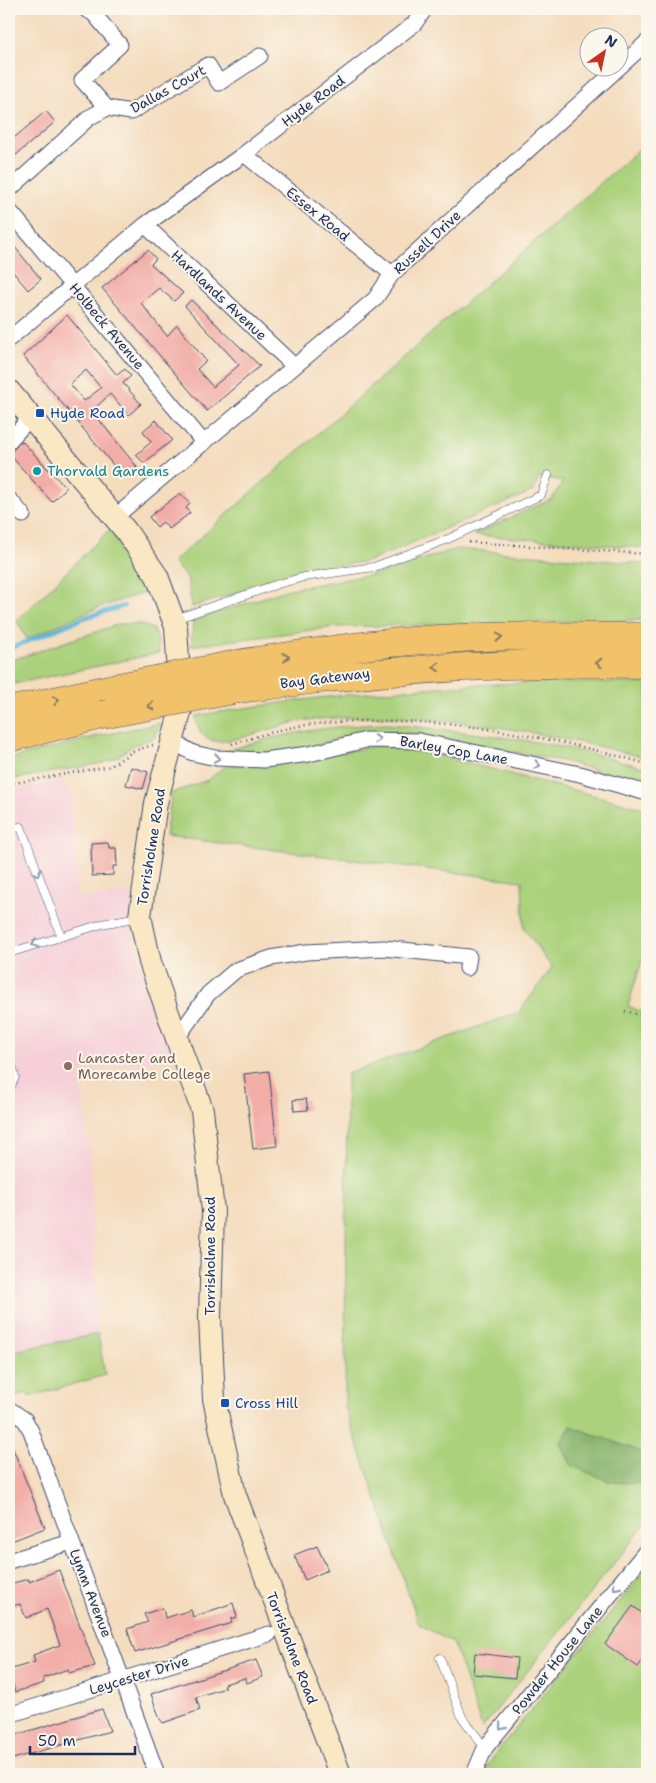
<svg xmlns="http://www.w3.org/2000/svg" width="656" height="1783" font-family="'Shantell Sans',sans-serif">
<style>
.built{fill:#f6cfd8}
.green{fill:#abd17c;stroke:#63806d}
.forest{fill:#88b36c;stroke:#527165}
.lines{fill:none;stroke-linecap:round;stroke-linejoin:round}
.stream{stroke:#5eb7db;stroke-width:4.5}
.building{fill:#f2ada7;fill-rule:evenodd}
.lane-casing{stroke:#3c496c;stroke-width:9}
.street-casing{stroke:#3c496c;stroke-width:17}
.secondary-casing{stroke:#3c496c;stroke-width:24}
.highway-casing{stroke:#3c496c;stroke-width:29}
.path{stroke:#3c496c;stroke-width:2.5;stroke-dasharray:1 4;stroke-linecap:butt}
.lane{stroke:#fff;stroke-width:8}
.street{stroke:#fff;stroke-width:15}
.secondary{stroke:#fae7c3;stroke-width:22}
.highway{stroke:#f2c26a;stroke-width:28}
.highway-bridge-casing{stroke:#3c496c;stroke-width:29;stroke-linecap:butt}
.highway-bridge{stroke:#f2c26a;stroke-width:28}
.oneway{stroke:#867864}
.oneway2{stroke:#8d97ae}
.transit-dot{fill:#1a4fb4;stroke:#fbf7ec;stroke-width:2}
.culture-dot{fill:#0f9aa8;stroke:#fbf7ec;stroke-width:2}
.education-dot{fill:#8d6e63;stroke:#fbf7ec;stroke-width:2}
.labels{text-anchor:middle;stroke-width:4;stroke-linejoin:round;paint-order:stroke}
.street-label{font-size:14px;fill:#1b2f5e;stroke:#fbf7ec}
.transit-label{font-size:14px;fill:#164399;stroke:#fbf7ec;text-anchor:start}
.culture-label{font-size:14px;fill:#0d838f;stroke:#fbf7ec;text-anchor:start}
.education-label{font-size:14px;fill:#785e54;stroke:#fbf7ec;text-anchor:start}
</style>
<rect width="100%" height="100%" fill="#fbf7ec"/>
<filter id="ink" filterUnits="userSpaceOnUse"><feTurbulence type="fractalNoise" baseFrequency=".02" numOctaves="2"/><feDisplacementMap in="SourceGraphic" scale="10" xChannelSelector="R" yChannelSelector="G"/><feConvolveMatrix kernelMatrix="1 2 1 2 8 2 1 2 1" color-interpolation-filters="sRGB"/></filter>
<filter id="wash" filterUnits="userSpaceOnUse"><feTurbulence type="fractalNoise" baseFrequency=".0096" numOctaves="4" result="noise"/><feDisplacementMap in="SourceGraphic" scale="20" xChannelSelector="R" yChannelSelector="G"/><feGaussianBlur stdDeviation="1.12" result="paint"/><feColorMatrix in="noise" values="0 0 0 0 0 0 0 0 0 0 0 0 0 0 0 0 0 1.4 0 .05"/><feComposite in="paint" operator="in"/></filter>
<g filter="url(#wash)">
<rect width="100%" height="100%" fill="#f4dcbd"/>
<path class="built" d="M63,780L72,798L78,898L131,891L136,945L173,1059L80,1072L89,1150L98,1334L9,1352V790Z"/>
<path class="green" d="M647,142V548L473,535L552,499L563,481L539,477L533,491L370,561L308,570L192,607L187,578L173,562Z
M111,528L146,592L97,608L27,639L17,621Z
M457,549L647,564V620L335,627L191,646L193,621L289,589L375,574Z
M119,624H140L153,629L158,640L159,653L9,685V661Z
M561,682L647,683V758C535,730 422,709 307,720C284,723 231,744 215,741C203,739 196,728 196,716C317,695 438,684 561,682Z
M160,723L154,738L134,745L117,757L103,763L9,780V759L94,737Z
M387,724C441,729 494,735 547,744C581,750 614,760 647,768V785L567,762L412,733L362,732L306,748L252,754L223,752C282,733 325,726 387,724Z
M381,745L444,757L647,809V944L628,1006L647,1014V1522L482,1728L453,1643L419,1624L345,1407L347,1074L519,1012L552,968L524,928L522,881L165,836L172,793L208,780L225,766L347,751Z
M98,1334L105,1375L29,1397L28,1393L14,1397L9,1373V1352Z
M647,1568V1774H483L496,1753Z"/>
<path class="forest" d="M571,1426L647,1454V1484L611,1482L572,1466L560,1444Z"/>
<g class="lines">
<path class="stream" d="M9,649L86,617L124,606"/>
</g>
<g id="blocks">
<path class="building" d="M46,111L55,122L9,161V142Z
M9,240L41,279L28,290L9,267Z
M148,250L156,259L151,264L183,293L174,301L159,288L141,303L167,336L177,325L206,361L197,369L213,387L239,365L185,306L191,300L260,366L207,411L102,288Z
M67,315L117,375L125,369L131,376L123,383L141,404L129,415L110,394L92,411L137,467L124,478L23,356ZM86,370L101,388L84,401L70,384Z
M156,420L172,440L144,463L136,455L151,442L143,431Z
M22,441L66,488L52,502L9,454Z
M180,493L190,504L186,508L190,513L169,529L163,522L157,527L149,517Z
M131,767L148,772L143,789L126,785Z
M108,842L109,848H116L117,866H113V875L92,876L91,843Z
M269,1071L277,1146L253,1149L244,1074Z
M306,1099L308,1110L294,1111L293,1100Z
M9,1439L45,1528L9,1542Z
M317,1546L328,1570L305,1580L294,1555Z
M59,1570L95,1666L69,1673L68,1669L43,1678L44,1683L15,1692L9,1670L35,1662L33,1655L60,1645L47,1609L26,1618L20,1604L9,1607V1584L29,1579V1582Z
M233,1603L237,1617L231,1619L232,1623L135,1653L127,1629L148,1622L144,1614L163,1608L165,1618L191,1610L193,1617Z
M633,1606L647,1617V1654L638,1667L605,1644Z
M475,1653L517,1658L515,1678L473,1674Z
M256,1660L263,1677L247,1683L245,1678L224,1684L225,1688L196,1697L200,1710L163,1723L160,1719L151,1694Z
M102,1709L110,1731L9,1760V1737Z"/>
</g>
</g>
<g filter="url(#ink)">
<use href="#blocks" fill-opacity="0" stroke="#3c496c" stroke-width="1"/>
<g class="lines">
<defs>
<path id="lane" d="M175,619L278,584L304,577L374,567L448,539L541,495L548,475
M9,828L21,827L61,936
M9,953L102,924L138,917
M9,1053L15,1077L9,1090
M440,1658L462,1717L485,1748"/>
<path id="street" d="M85,9L93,13L120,45L82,80L107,108
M244,154L392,274
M9,190L90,117L107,108L131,112L208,65L219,83L260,56
M9,210L204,443
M145,225L294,366
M9,339L145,225L244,154L414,24L425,9
M9,441L31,417
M9,499L23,515
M115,517L375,299L392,274L647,42
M172,741L193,753L216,758L264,760L309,754L366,740L419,741L580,774L647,793
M177,1038L208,994L236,970L271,958L306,952L384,948L469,957L467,968
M9,1409L25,1420L31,1431L157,1774
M9,1561L71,1542
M9,1715L269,1634
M474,1774L485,1748L647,1550"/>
<path id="secondary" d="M9,391L126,531L157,576L176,627L181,709L156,803L140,916L150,962L202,1110L213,1211L210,1318L214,1399L235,1495L340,1774"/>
<path id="highway" d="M237,664C285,657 333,649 381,644C469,634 558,636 647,637
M233,690C371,670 508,661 647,664
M9,711L114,688
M9,738L102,715"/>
</defs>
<use href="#lane" class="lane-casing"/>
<use href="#street" class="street-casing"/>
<use href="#secondary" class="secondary-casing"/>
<use href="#highway" class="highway-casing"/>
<path class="path" d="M469,542L647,554
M232,744C256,737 281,728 306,725C417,711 540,733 647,764
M9,784L111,766L133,751L153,745
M625,1011L647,1017"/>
<use href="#lane" class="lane"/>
<use href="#street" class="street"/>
<use href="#secondary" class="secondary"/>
<use href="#highway" class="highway"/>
<defs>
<path id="highway-bridge" d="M114,688L237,664
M102,715L233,690"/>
</defs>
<use href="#highway-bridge" class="highway-bridge-casing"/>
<use href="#highway-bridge" class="highway-bridge"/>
</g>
<defs><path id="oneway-chevron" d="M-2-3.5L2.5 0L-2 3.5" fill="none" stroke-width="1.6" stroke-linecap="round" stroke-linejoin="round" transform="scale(1.25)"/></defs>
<g class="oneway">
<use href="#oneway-chevron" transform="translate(499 637) rotate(-2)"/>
<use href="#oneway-chevron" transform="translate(286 657) rotate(-8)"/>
<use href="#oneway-chevron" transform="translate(599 663) rotate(-180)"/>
<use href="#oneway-chevron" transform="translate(436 667) rotate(176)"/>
<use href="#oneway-chevron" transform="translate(56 700) rotate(-13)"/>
<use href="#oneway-chevron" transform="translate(151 706) rotate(169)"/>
</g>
<g class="oneway2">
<use href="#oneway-chevron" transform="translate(377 739) rotate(-3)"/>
<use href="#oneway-chevron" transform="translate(217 758) rotate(8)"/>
<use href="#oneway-chevron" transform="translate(537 765) rotate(12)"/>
<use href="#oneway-chevron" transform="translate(37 873) rotate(70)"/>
<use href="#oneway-chevron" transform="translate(35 944) rotate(162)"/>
<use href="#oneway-chevron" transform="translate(616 1587) rotate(129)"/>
<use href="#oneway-chevron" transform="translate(502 1727) rotate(129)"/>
</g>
</g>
<g class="transit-dot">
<rect x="35" y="408" width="10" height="10" rx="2.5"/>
<rect x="220" y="1398" width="10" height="10" rx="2.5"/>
</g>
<circle class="culture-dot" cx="37" cy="471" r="5"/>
<circle class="education-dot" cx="68" cy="1066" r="5"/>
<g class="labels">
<g class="street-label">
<text transform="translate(168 89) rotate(-29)" y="5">Dallas Court</text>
<text transform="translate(313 101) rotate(-37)" y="5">Hyde Road</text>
<text transform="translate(318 214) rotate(39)" y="5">Essex Road</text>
<text transform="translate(427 242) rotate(-43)" y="5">Russell Drive</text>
<text transform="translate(219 295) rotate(43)" y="5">Hardlands Avenue</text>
<text transform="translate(107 326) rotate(50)" y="5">Holbeck Avenue</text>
<text transform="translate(325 678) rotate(-7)" y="5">Bay Gateway</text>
<text transform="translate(454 750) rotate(10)" y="5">Barley Cop Lane</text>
<text transform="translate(151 847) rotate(-81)" y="5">Torrisholme Road</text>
<text transform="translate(210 1256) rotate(-90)" y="5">Torrisholme Road</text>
<text transform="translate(91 1593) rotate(69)" y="5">Lymm Avenue</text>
<text transform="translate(292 1648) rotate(69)" y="5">Torrisholme Road</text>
<text transform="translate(557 1660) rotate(-51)" y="5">Powder House Lane</text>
<text transform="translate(139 1675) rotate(-17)" y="5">Leycester Drive</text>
</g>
<g class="transit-label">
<text x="50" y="418">Hyde Road</text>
<text x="235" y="1408">Cross Hill</text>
</g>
<g class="culture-label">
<text x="47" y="476">Thorvald Gardens</text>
</g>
<g class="education-label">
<text x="78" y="1063">Lancaster and<tspan x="78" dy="16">Morecambe College</tspan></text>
</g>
</g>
<rect width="656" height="1783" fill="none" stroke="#fbf7ec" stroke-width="30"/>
<g transform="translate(604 52) rotate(33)"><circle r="24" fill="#fbf7ec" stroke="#a1a7b3"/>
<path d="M0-4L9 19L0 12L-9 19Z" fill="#c8321e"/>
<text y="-8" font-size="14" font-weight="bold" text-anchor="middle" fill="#1b2f5e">N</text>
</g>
<path d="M30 1746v8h105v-8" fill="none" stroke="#1b2f5e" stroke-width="2.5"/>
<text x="38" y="1746" font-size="15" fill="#1b2f5e" stroke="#fbf7ec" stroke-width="4" paint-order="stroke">50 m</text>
</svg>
